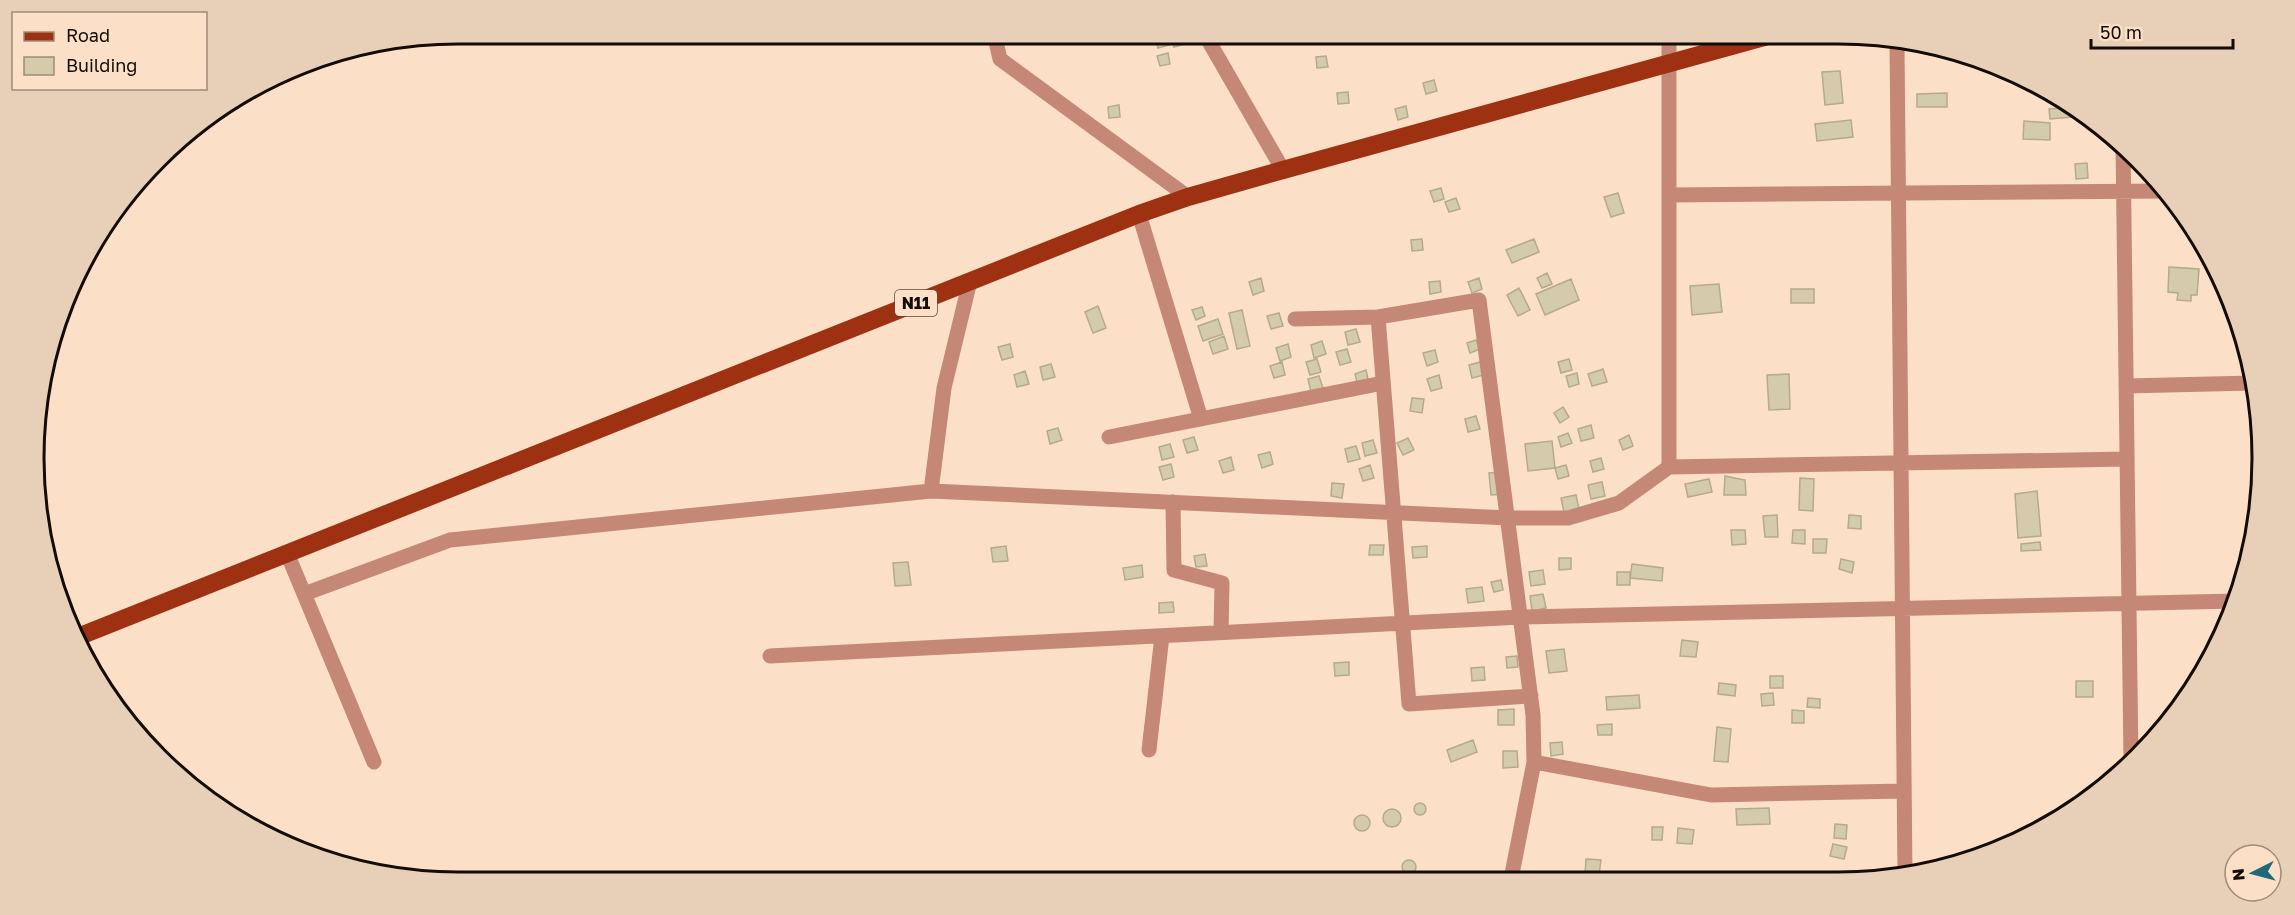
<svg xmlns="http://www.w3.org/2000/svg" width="2295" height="915" font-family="'Golos Text',sans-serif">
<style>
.building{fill:#d4cbaa;stroke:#b3ab8b;stroke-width:1.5}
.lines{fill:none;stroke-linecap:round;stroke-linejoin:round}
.street{stroke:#c58877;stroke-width:15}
.primary{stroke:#9e3111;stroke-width:18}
.labels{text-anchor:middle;stroke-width:4.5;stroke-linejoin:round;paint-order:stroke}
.shield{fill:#fbe0c7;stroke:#594b3e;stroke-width:1.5}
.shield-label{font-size:16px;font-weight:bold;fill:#130b04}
.rim{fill:none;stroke:#130b04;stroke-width:3}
</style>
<rect width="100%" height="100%" fill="#fbe0c7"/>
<path class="building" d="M1182,33L1185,44L1174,47L1171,36Z
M1166,34L1169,45L1158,48L1155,37Z
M1168,53L1170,64L1160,66L1157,56Z
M1326,56L1328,67L1317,68L1316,57Z
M1840,71L1843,103L1825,105L1822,72Z
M1434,80L1437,91L1426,94L1423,83Z
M1348,92L1349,103L1338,104L1337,93Z
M1947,93V107H1917V94Z
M1119,105L1120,117L1109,118L1108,107Z
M1406,106L1408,117L1398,120L1395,109Z
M2074,107L2086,116L2050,119L2049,109Z
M1851,120L1853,137L1817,141L1815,124Z
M2024,121L2050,123V140L2023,139Z
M2087,163L2088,178L2076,179L2075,164Z
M1441,188L1444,199L1434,202L1430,191Z
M1618,193L1624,213L1611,217L1604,197Z
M1456,198L1460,209L1449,212L1445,202Z
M1422,239L1423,250L1412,251L1411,240Z
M1534,239L1539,252L1512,263L1506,250Z
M2169,267L2199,269L2197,295H2191V301L2177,300L2178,293L2168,292Z
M1547,273L1552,284L1542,288L1537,278Z
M1261,278L1264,291L1253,295L1249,282Z
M1479,278L1482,289L1472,293L1468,282Z
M1571,279L1579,300L1545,315L1536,294Z
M1440,281L1441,292L1430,294L1429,282Z
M1719,284L1722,312L1692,315L1690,286Z
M1519,288L1530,310L1518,316L1507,295Z
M1791,289H1814V303H1791Z
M1098,306L1106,328L1093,333L1085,312Z
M1202,307L1205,316L1196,320L1192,310Z
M1242,310L1250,346L1237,349L1229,313Z
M1279,313L1283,326L1271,329L1267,316Z
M1218,319L1223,334L1203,341L1198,326Z
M1356,329L1360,342L1348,345L1345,332Z
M1224,336L1228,349L1213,354L1209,342Z
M1476,340L1480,349L1470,353L1467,343Z
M1322,341L1326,354L1314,358L1311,345Z
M1010,344L1013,357L1002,360L998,347Z
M1288,344L1291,357L1280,361L1276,348Z
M1347,349L1351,362L1340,365L1336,352Z
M1435,350L1438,362L1427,366L1423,353Z
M1317,359L1321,372L1310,375L1306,362Z
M1569,359L1572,370L1561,373L1558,362Z
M1282,362L1285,375L1274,378L1270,366Z
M1480,362L1484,375L1472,378L1469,365Z
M1051,364L1055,377L1043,380L1040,367Z
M1603,369L1607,382L1592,386L1588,374Z
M1366,370L1368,379L1357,382L1355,374Z
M1025,371L1029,384L1017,387L1014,375Z
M1577,373L1579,384L1569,387L1566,376Z
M1789,374L1790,409L1769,410L1767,375Z
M1439,375L1442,388L1431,391L1427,379Z
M1319,376L1323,388L1311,392L1308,379Z
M1412,398L1424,399L1422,413L1410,411Z
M1563,407L1569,417L1560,423L1554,413Z
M1476,416L1480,429L1468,432L1465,419Z
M1591,425L1594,438L1581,441L1578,429Z
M1058,428L1062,440L1050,444L1047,431Z
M1568,433L1572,443L1561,447L1558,437Z
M1629,435L1633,446L1623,450L1619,440Z
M1194,437L1198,450L1187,453L1183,440Z
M1408,438L1414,450L1403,455L1397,443Z
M1373,440L1377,453L1365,456L1362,443Z
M1552,441L1555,468L1528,471L1525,444Z
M1170,444L1174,457L1162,460L1159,447Z
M1356,446L1360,459L1348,462L1345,449Z
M1270,452L1273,464L1262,468L1258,455Z
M1231,457L1234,470L1223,473L1219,461Z
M1601,458L1604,469L1593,472L1590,461Z
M1171,464L1174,477L1163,480L1159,467Z
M1370,465L1374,478L1363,481L1359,469Z
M1566,465L1569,476L1558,479L1555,468Z
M1503,472L1505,494L1491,495L1489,473Z
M1725,476L1745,480L1746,495H1724Z
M1800,478L1814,479L1813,511L1799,510Z
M1709,479L1712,492L1688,497L1685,484Z
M1602,482L1605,496L1591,499L1588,485Z
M1332,483L1344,484L1342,498L1331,496Z
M2037,491L2041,536L2018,538L2015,494Z
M1576,495L1579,509L1564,512L1561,498Z
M1777,515L1778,537H1765L1763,516Z
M1849,515L1861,516V529L1848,528Z
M1731,530H1745L1746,544L1732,545Z
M1793,530H1805V544L1792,543Z
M1813,539H1827L1826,553H1813Z
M2040,542L2041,550L2021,551V544Z
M1370,545H1384L1383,555H1369Z
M1006,546L1008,561L993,562L991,548Z
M1427,546V557L1413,558L1412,547Z
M1205,554L1207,566L1196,567L1194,556Z
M1559,558H1571V569L1559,570Z
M1841,559L1854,562L1852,573L1839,569Z
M908,562L911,585L895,586L893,563Z
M1632,564L1663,568L1662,581L1630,578Z
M1142,565L1143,577L1125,580L1123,568Z
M1543,570L1545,584L1531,586L1529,572Z
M1617,572H1630V585H1617Z
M1501,580L1503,590L1494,592L1491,582Z
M1482,587L1484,601L1468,603L1466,589Z
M1543,594L1546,608L1532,611L1530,596Z
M1173,602L1174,612L1159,613V603Z
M1682,640L1698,642L1696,657L1680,656Z
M1564,649L1567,671L1549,673L1546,651Z
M1517,656L1518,667L1507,668L1506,657Z
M1349,662V675L1335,676L1334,663Z
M1484,667L1485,680L1472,681L1471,668Z
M1770,676H1783V688H1770Z
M2076,681H2093V697H2076Z
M1719,683L1736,685L1735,696L1718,694Z
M1773,693L1774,705L1762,706L1761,694Z
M1639,695L1640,708L1607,710L1606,697Z
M1808,698L1820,699V708L1807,707Z
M1514,709V725H1498V710Z
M1792,710L1804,711V723H1792Z
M1612,724V735H1598L1597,725Z
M1717,727L1731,729L1728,762L1714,761Z
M1473,740L1477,752L1451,762L1447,750Z
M1562,742L1563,754L1551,756L1550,743Z
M1503,751H1517L1518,767L1503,768Z
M1414 809a6 6 0 1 1 12 0a6 6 0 1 1-12 0Z
M1769,808L1770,824L1737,825L1736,809Z
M1383 818a9 9 0 1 1 18 0a9 9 0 1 1-18 0Z
M1354 823a8 8 0 1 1 16 0a8 8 0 1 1-16 0Z
M1835,824L1847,825L1846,839L1834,838Z
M1652,827H1663L1662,840H1652Z
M1678,828L1694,830L1692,844L1677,843Z
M1833,844L1847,847L1844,859L1830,856Z
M1586,859L1601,860L1599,875L1585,874Z
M1402 867a7 7 0 1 1 14 0a7 7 0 1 1-14 0Z
M1260,872L1268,876L1269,880H1252L1255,874Z"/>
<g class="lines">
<path class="street" d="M994,33L1000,59L1188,197
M1204,33L1283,170
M1669,33V467
M1897,43L1905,875
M2123,144L2131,761
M1669,195L2167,191
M1139,214L1201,419
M1378,317L1409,704L1531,696
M1295,319L1378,317L1479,300L1533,715L1534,762L1511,879
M2126,386L2253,383
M1109,437L1383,383
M931,491L944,388L970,281
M1173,502L1174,570L1222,583L1221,632
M287,553L374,762
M304,594L450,540L931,491L1508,518H1568L1619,503L1669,467L2127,459
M770,656L1521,617L2236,601
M1149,750L1162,636
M1534,762L1711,795L1904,791"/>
<path class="primary" d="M75,638L1139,214L1188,197L1283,170L1779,33"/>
</g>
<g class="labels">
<rect class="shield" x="895" y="290" width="42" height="26" rx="4.5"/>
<g class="shield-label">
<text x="916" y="309">N11</text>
</g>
</g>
<path d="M0 0H2295V915H0ZM458 44H1838A414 414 0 0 1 2252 458V458A414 414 0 0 1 1838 872H458A414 414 0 0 1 44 458V458A414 414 0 0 1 458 44Z" fill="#e8cfb7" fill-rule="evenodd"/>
<path class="rim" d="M458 44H1838A414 414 0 0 1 2252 458V458A414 414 0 0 1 1838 872H458A414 414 0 0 1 44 458V458A414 414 0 0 1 458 44Z"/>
<rect x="12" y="12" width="195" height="78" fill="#fbe0c7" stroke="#9e8b79" stroke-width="1.5"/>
<rect x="24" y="32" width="30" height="9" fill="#9e3111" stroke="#9e8b79" stroke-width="1.5"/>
<text x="66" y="42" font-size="18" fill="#130b04">Road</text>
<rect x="24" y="57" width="30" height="18" fill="#d4cbaa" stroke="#9e8b79" stroke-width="1.5"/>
<text x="66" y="72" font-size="18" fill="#130b04">Building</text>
<g transform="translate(2253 873) rotate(264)"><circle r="28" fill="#fbe0c7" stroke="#9e8b79" stroke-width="1.5"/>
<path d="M0-4.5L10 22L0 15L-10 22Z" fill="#216977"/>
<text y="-9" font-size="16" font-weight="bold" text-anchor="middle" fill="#130b04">N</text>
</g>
<path d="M2091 39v9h142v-9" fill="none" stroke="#130b04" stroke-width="3"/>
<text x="2100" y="39" font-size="18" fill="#130b04" stroke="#fbe0c7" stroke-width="4.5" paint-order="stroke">50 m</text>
</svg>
